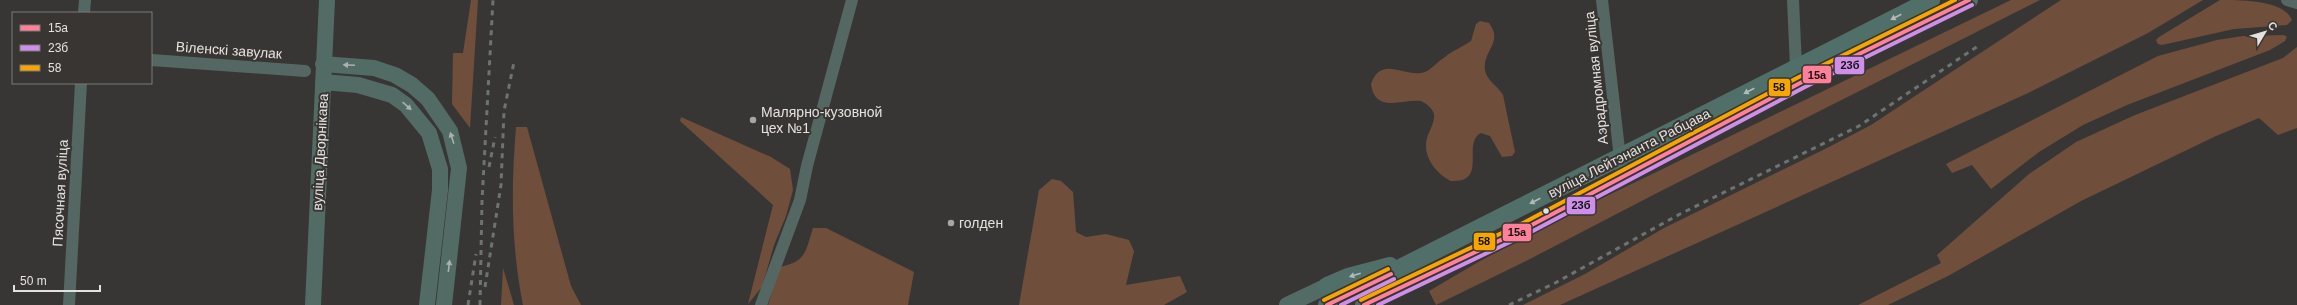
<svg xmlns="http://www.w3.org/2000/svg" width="2297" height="305" font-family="Helvetica,sans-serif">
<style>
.green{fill:#704e3c}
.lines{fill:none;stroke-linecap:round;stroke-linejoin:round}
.minor{stroke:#546762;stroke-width:12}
.major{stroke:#536b65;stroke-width:16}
.highway{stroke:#516f69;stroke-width:18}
.rail{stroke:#6b7471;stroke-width:3;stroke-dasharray:5 5;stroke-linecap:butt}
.bus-1-casing{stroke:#393533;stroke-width:7}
.bus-2-casing{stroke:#393533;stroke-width:7}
.bus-3-casing{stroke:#393533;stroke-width:7}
.bus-1{stroke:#ff8098;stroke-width:4}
.bus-2{stroke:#ce8fe9;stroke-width:4}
.bus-3{stroke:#f7a600;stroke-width:4}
.oneway{fill:#b1bab6}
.oneway2{fill:#aab2af}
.poi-dot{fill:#a8a6a4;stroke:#393533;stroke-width:1.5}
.bus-dot{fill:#e4e2e0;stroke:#393533;stroke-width:1.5}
.labels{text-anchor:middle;stroke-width:4;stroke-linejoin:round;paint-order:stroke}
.street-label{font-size:14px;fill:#e4e2e0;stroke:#393533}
.poi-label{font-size:14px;fill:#e4e2e0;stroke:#393533;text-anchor:start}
.line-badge{stroke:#393533;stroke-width:1.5}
.pale-badge-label{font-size:11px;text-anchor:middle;font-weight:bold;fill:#111}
</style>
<rect width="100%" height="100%" fill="#383634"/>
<path class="green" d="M471,0H478L470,128L452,104L453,53H463Z
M2011,0H2040L1657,193L1528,260L1436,305L1429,291L1480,261L1582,208Z
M2061,0H2203L2148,33L2026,94L1560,305H1523L1585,274L1664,228L1827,148L1871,125Z
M2220,0C2242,0 2284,0 2292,20L2287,25L2234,29L2162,45L2158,44L2156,40L2159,37Z
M1480,21L1489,23C1504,43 1482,51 1485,70C1486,80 1498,86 1503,95L1515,152L1512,156L1502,157L1490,136L1481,133C1461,143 1489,183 1451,181C1436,174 1422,156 1427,138C1429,131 1435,123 1434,114C1432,108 1427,104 1421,101C1402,99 1375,114 1371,84C1382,54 1405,79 1425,72C1432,69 1438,61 1445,57C1453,50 1463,47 1471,41L1476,24Z
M2284,35L2287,37L2285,41L2270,50L2127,105L2083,125L2039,152L1991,189L1972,165L1952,173L1946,164L2158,56L2217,40L2243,36Z
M2297,47V128L2278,135L2259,118L2216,136L2081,201L1948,276L1888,305H1858L1941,263L1937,255L2029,174L2076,142L2135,115L2283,58Z
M681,117L771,157L790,169L793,190L786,216L774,245L762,287L748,304L773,205L680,121Z
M516,127H527L571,286L581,305H523C511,245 511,187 516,127Z
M1052,179L1061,181L1073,192L1076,232L1086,237L1106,234L1129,240L1134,251L1126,285L1180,276L1187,292L1164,305H1019L1039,190Z
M813,228H826L914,272L908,305H768L780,267C807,261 805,252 813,228Z
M503,268L514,305H501Z"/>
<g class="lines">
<path class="minor" d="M1602,0L1622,176
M1793,0L1796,67
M2287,0L2297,3
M84,13L85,0
M151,60L305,71
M69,305L81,83
M761,305L800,200L807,166L852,0"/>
<path class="major" d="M323,64L374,68L395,75L412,85L428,99L450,131L459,168L444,305
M323,82L358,85L392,95L406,105L429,133L440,169V190L427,305
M313,305L327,0
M1287,305L1327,286"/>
<path class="highway" d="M1327,286L1348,277L1390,266
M1327,305L1931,0
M1364,305L1528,227L1800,83L1969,0"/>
<path class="rail" d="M489,167L495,137
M485,287L501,185L504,111L514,62
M468,305L476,254
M480,305L482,201L493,0
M1509,305L1555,283L1680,214L1859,126L1978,46"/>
<defs>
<path id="bus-1" d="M1327,305L1391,274
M1364,305L1528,227L1800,83L1969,0"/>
<path id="bus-2" d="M1341,305L1394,279
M1378,305L1531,232L1803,88L1972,5"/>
<path id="bus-3" d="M1324,300L1388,269
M1361,300L1525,222L1797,78L1955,0"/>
</defs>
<use href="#bus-1" class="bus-1-casing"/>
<use href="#bus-2" class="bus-2-casing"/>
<use href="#bus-3" class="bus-3-casing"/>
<use href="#bus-1" class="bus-1"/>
<use href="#bus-2" class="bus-2"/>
<use href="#bus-3" class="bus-3"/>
</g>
<defs><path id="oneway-solid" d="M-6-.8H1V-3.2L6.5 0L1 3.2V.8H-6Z"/></defs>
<g class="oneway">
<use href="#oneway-solid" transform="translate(1896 17) rotate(153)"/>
<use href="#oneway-solid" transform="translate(1749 91) rotate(153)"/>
<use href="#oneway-solid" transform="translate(1535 201) rotate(153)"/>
<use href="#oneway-solid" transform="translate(1355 275) rotate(163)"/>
</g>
<g class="oneway2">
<use href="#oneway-solid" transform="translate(349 65) rotate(-177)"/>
<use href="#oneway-solid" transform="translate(407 106) rotate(42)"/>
<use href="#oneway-solid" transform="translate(452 138) rotate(-108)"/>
<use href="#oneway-solid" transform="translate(449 266) rotate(-83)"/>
</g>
<g class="poi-dot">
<circle cx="753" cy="120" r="4"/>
<circle cx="951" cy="223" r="4"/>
</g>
<circle class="bus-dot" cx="1546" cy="211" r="3.5"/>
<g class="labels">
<g class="street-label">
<text transform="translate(229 50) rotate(4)" y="5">Віленскі завулак</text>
<text transform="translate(1596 78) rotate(-96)" y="5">Аэрадромная вуліца</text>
<text transform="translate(320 152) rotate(-87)" y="5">вуліца Дворнікава</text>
<text transform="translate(1629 153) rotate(-27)" y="5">вуліца Лейтэнанта Рабцава</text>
<text transform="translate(60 193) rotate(-87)" y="5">Пясочная вуліца</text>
</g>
<g class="poi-label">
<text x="761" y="117">Малярно-кузовной<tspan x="761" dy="16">цех №1</tspan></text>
<text x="959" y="228">голден</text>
</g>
</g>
<g class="line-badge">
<rect x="1834" y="56" width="31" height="19" rx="4" fill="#ce8fe9"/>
<rect x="1802" y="65" width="30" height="19" rx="4" fill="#ff8098"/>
<rect x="1768" y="78" width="23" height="19" rx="4" fill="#f7a600"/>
<rect x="1566" y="196" width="30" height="19" rx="4" fill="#ce8fe9"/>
<rect x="1502" y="223" width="30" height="19" rx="4" fill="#ff8098"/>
<rect x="1473" y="232" width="23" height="19" rx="4" fill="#f7a600"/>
</g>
<g class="pale-badge-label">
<text x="1850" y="69">23б</text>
<text x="1817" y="79">15а</text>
<text x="1779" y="91">58</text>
<text x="1581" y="209">23б</text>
<text x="1517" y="236">15а</text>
<text x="1484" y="245">58</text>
</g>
<rect x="12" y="12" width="140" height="72" fill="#393533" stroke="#7d7a78"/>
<rect x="20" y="25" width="20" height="6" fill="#ff8098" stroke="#7d7a78"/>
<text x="48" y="32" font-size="12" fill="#e4e2e0">15а</text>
<rect x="20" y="45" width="20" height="6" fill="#ce8fe9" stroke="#7d7a78"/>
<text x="48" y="52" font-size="12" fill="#e4e2e0">23б</text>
<rect x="20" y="65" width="20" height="6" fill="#f7a600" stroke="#7d7a78"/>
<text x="48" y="72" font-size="12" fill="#e4e2e0">58</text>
<g transform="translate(2265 32) rotate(52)" stroke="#393533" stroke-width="3" paint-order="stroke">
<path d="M0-3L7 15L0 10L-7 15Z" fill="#e4e2e0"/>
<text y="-6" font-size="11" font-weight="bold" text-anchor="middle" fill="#e4e2e0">С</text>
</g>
<path d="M14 285v6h86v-6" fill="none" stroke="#e4e2e0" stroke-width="2"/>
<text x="20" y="285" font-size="12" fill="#e4e2e0" stroke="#393533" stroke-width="3" paint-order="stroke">50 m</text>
</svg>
